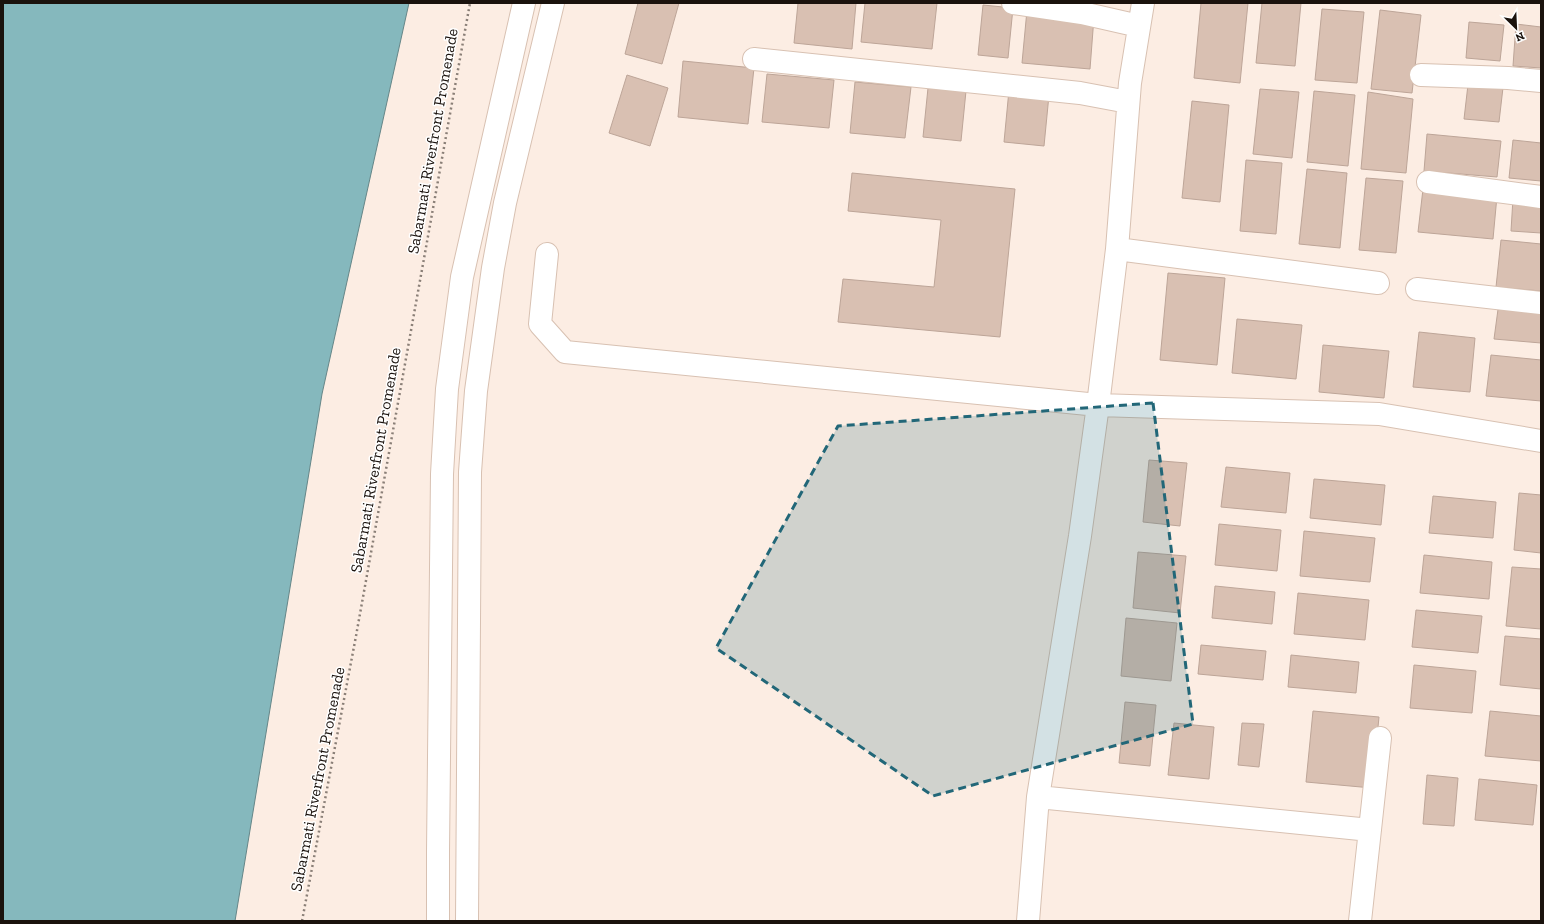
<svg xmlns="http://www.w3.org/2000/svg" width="1544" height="924" font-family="'Zilla Slab',serif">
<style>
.water{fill:#85b8bd;stroke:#658688}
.building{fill:#d9c0b2;stroke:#bda598}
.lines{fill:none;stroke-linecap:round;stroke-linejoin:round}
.minor-casing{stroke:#d8c1b2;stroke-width:24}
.path{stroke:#8a7f77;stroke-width:2.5;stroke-dasharray:2 3;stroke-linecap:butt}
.minor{stroke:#fff;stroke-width:22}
.marked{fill:#226778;fill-opacity:0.2;stroke:#226778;stroke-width:3;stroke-dasharray:8 5;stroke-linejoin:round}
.labels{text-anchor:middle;stroke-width:3;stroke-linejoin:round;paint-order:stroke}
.street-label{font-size:16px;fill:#1a120d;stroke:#fff}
</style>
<rect width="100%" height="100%" fill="#fcede3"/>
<path class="water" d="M3,3H409L322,394L235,921H3Z"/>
<path class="building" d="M638,3H679L662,64L625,54Z
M798,3H856L852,49L794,43Z
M865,3H937L932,49L861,42Z
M1201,3H1248L1240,83L1194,78Z
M1262,3H1301L1295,66L1256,63Z
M983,5L1013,8L1008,58L978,55Z
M1322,9L1364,12L1357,83L1315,80Z
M1027,10L1094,17L1090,69L1022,63Z
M1380,10L1421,15L1412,93L1371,89Z
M1469,22L1504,25L1500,61L1466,58Z
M1516,24L1541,27V68L1513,66Z
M683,61L754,68L748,124L678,117Z
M767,74L834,80L829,128L762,122Z
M627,75L668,88L650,146L609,133Z
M1469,76L1504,79L1499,122L1464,119Z
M855,82L911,87L905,138L850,133Z
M928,88L966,91L961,141L923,137Z
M1260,89L1299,92L1292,158L1253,154Z
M1009,90L1049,95L1044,146L1004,142Z
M1314,91L1355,95L1348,166L1307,162Z
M1368,92L1413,99L1406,173L1361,169Z
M1192,101L1229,105L1220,202L1182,198Z
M1427,134L1501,141L1497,177L1424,171Z
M1513,140L1541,143V181L1509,178Z
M1246,160L1282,163L1276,234L1240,231Z
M1307,169L1347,173L1340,248L1299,244Z
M852,173L1015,189L1000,337L838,322L843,279L934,287L941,220L848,211Z
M1366,178L1403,181L1396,253L1359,250Z
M1423,189L1497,196L1493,239L1418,232Z
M1513,198L1541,200V233L1511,231Z
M1501,240L1541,244V291L1496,287Z
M1168,273L1225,278L1217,365L1160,360Z
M1499,302L1541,306V343L1494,339Z
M1237,319L1302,325L1296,379L1232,373Z
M1419,332L1475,338L1470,392L1413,387Z
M1323,345L1389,351L1384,398L1319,392Z
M1491,355L1541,360V401L1486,396Z
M1149,460L1187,463L1180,526L1143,522Z
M1226,467L1290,473L1286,513L1221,507Z
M1314,479L1385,485L1381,525L1310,518Z
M1519,493L1541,495V553L1514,550Z
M1433,496L1496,502L1493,538L1429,533Z
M1219,524L1281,530L1277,571L1215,565Z
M1304,531L1375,538L1370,582L1300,576Z
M1138,552L1186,556L1180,613L1133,608Z
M1424,555L1492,562L1489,599L1420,593Z
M1512,567L1541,569V629L1506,626Z
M1215,586L1275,592L1272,624L1212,618Z
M1298,593L1369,600L1365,640L1294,634Z
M1416,610L1482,616L1478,653L1412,647Z
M1126,618L1177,623L1171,681L1121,676Z
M1505,636L1541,639V689L1500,685Z
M1201,645L1266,651L1263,680L1198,674Z
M1291,655L1359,662L1356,693L1288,687Z
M1414,665L1476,671L1472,713L1410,708Z
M1125,702L1156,705L1150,766L1119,763Z
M1313,711L1379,717L1372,788L1306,782Z
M1490,711L1541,716V761L1485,756Z
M1174,723L1214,727L1209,779L1168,775Z
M1242,723L1264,724L1259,767L1238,765Z
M1427,775L1458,778L1454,826L1423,824Z
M1479,779L1537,785L1533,825L1475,820Z"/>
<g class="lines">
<defs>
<path id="minor" d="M1013,3L1082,13L1139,26
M754,59L1080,93L1128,102
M1421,75L1508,78L1541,81
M1428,182L1541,197
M1117,249L1378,283
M547,254L540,324L565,352L1098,405L1379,414L1541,441
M1417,289L1541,303
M1038,797L1370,830
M438,921V852L442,474L447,389L462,277L524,3
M467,921L470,472L476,391L493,268L505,203L553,3
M1028,921L1038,797L1080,536L1098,405L1117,249L1130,83L1143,3
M1360,921L1380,738"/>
</defs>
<use href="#minor" class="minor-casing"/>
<path class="path" d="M302,921L356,636L470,3"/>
<use href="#minor" class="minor"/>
</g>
<path class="marked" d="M1153,403L1193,724L933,796L716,648L838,426Z"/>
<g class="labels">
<g class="street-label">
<text transform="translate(432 141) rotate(-80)" y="6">Sabarmati Riverfront Promenade</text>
<text transform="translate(375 460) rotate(-80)" y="6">Sabarmati Riverfront Promenade</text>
<text transform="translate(317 779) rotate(-79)" y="6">Sabarmati Riverfront Promenade</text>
</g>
</g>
<rect width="1544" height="924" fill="none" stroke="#1a120d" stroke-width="8"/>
<g transform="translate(1516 28) rotate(156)" stroke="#ffffff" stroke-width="3" paint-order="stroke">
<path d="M0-3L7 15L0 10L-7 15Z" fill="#1a120d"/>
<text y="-6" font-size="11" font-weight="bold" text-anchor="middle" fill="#1a120d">N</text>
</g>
</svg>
